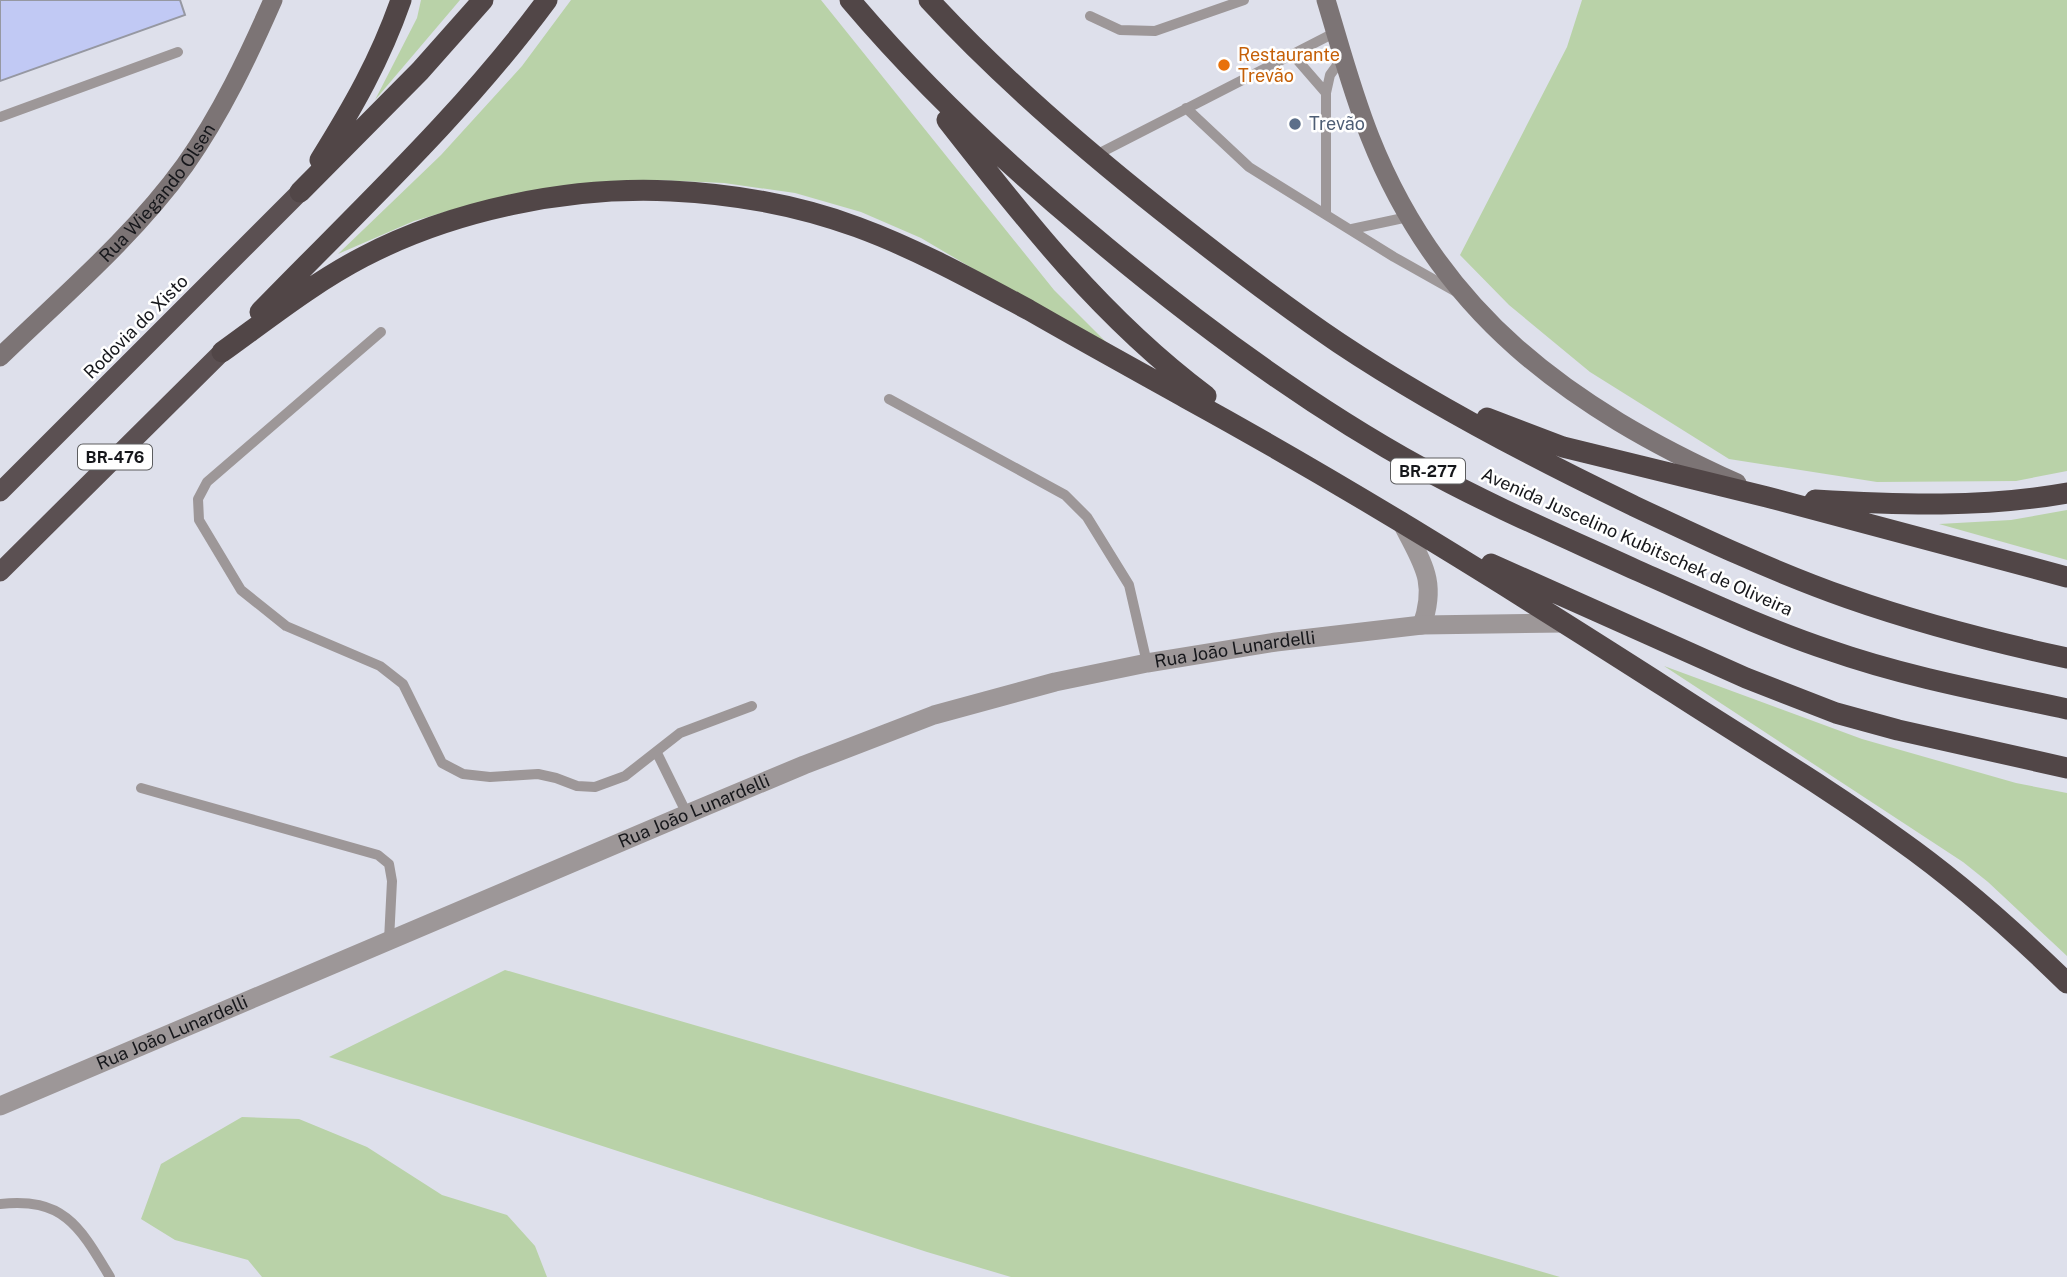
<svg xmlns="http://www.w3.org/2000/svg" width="2067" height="1277" font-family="'Public Sans',sans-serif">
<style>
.green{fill:#b9d2a8}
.building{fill:#c1c9f4;stroke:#9698a2;stroke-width:2}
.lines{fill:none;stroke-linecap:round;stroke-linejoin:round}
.service{stroke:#9d9798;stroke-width:10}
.tertiary{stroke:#9d9798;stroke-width:19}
.secondary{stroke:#7c7475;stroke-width:19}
.trunk{stroke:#5b5052;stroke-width:19}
.motorway{stroke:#514647;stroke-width:21}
.food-dot{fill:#e8710a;stroke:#fff;stroke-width:2.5}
.service-dot{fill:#5c6f8a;stroke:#fff;stroke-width:2.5}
.labels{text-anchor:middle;stroke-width:5;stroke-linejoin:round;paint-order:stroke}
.shield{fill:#fff;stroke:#5c5d5f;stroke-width:2}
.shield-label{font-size:16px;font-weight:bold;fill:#16171b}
.food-label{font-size:18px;fill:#c56008;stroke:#fff;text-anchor:start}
.service-label{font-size:18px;fill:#4e5e75;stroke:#fff;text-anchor:start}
.street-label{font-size:18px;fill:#16171b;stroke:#fff}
</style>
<rect width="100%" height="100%" fill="#dee0eb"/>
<path class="green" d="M421,0H460L375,100L417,18Z
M571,0H821L1054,290L1110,346L1099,343L921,238L861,212L795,193L724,183L657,180L616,182L469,205L414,221L338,254L441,155L522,66Z
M1582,0H2067V471L2016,481L1877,482L1729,459L1590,372L1509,305L1460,255L1567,47Z
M2067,510V560L1939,524L2011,520Z
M1664,666L1862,739L2016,783L2067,793V956L1988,882L1963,862Z
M505,970L1560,1277H1011L927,1252L329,1057Z
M242,1117L299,1119L367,1147L442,1195L507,1215L535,1246L547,1277H262L248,1260L175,1240L141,1219L161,1164Z"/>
<path class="building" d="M0,0H180L185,15L0,81Z"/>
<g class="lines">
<path class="service" d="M1090,16L1120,30L1155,31L1244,0
M1293,55L1326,93
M1186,108L1249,167L1394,257L1458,293
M0,117L178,52
M1094,156L1336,32
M1326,214V93L1330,75L1343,57
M1352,229L1408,217
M381,332L207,482L198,499L199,520L241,590L286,626L380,666L403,684L442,763L463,774L490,777L538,774L556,778L577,786L595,787L625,776L680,733L752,706
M889,399L1065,495L1087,517L1129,585L1147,663
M657,753L687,814
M141,788L378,855L389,864L392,881L389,940
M0,1204C64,1197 80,1227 110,1277"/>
<g class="tertiary">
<path d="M1401,521C1421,562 1438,579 1422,625"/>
<path id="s1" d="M0,1106L687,814L804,765L934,715L1055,682L1147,663L1276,642L1422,625L1565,623"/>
</g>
<g class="secondary">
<path d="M1326,0C1340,46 1352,92 1370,137C1440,314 1569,407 1737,483"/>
<path id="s2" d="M0,357C63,296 133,237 185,165C221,114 248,57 273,0"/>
</g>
<path class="trunk" d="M0,492L300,192
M0,572L222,352"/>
<path class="motorway" d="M850,0C921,84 1002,160 1087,231C1191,319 1302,402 1422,468C1491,506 1564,537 1636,570C1700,598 1763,628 1829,650C1906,677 1988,692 2067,709
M929,0C1000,77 1080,146 1162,211C1220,257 1278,302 1339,343C1432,405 1532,457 1632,505C1702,538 1774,572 1848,598C1919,623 1993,642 2067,658
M947,120C1025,220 1103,319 1206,396
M320,160C353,107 380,60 401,0
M300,192L420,71L483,0
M260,312C358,211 463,114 547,0
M222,352C268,319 313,283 363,257C453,210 569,186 671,191C734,194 797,205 857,227C917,249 973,280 1029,310C1081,340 1134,369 1186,398C1354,490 1515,591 1676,694C1750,742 1827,787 1898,839C1959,882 2014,931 2067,983
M1487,418L1563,447L1767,497L2067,577
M1815,500C1900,505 1983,508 2067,493
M1491,564L1746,678L1836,713L1898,730L2067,768"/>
</g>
<circle class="food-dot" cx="1224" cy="65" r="7"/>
<circle class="service-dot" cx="1295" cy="124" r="7"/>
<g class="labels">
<g class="shield">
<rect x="78" y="444.5" width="74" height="25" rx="5"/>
<rect x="1391" y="458.5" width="74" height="25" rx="5"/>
</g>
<g class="shield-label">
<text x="115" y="463">BR-476</text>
<text x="1428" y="477">BR-277</text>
</g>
<g class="food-label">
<text x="1238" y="61">Restaurante<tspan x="1238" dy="21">Trevão</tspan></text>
</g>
<g class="service-label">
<text x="1309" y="130">Trevão</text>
</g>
<g class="street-label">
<text dy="6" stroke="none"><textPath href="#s2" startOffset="228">Rua Wiegando Olsen</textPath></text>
<text transform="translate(136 327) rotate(-45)" y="6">Rodovia do Xisto</text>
<text transform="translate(1637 542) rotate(24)" y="6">Avenida Juscelino Kubitschek de Oliveira</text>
<text dy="6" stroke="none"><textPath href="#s1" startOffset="1321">Rua João Lunardelli</textPath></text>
<text dy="6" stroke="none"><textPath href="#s1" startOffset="754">Rua João Lunardelli</textPath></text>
<text dy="6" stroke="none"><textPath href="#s1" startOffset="187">Rua João Lunardelli</textPath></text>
</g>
</g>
</svg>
